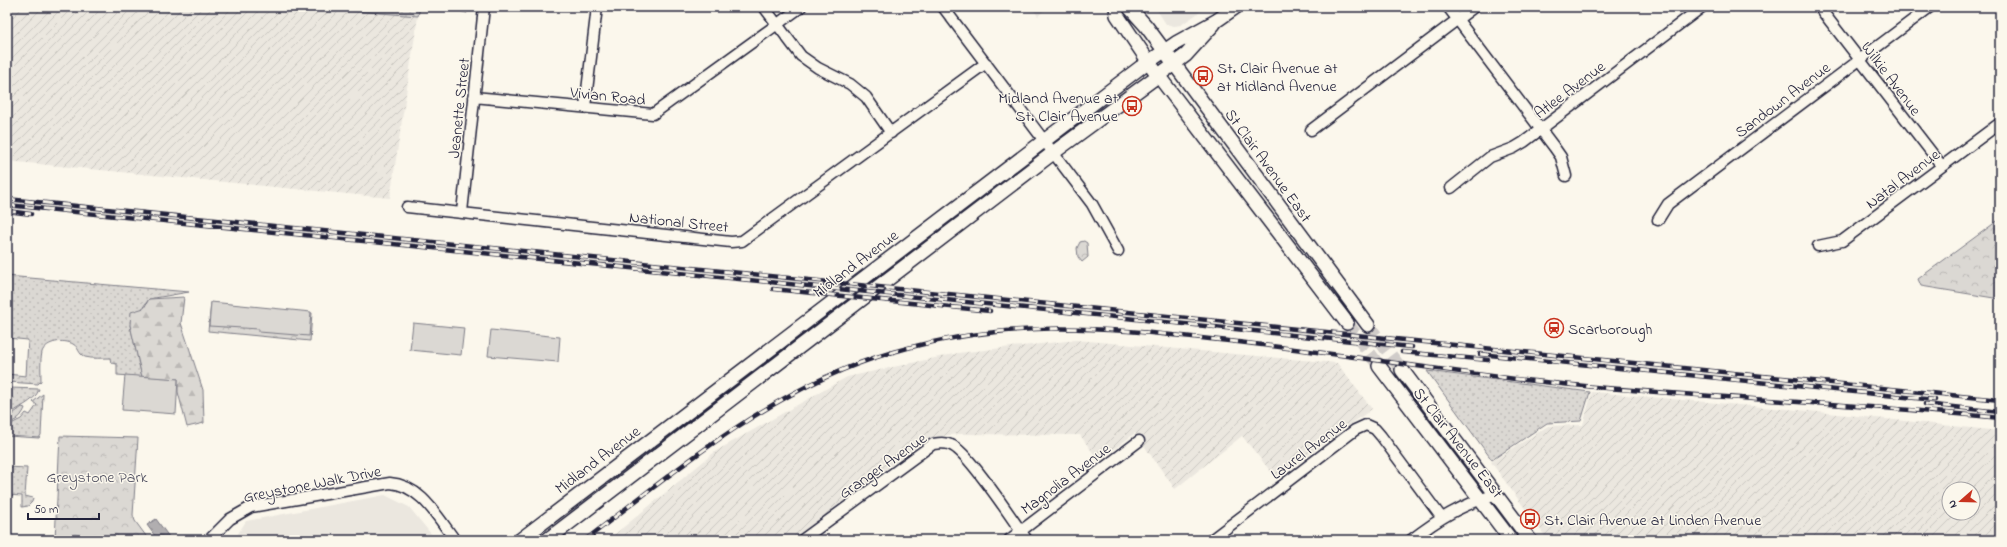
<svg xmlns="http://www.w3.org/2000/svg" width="2007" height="547" font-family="'Indie Flower',sans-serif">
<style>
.built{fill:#ebe7df}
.industrial{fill:url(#industrial-furrows);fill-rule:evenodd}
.grass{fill:url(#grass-dots);stroke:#7e7d87}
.forest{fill:url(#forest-firs);stroke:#7e7d87}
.park{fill:url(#park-crowns);stroke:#7e7d87}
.garden{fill:#dbd8d3;stroke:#7e7d87}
.water{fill:url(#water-ripples);stroke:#787681}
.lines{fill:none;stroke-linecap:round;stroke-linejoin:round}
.major-tunnel{stroke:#d0ccc9;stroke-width:13;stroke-dasharray:13 6;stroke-linecap:butt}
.minor-casing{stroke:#22223b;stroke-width:13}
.major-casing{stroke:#22223b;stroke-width:16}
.minor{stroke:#fbf7ec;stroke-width:10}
.major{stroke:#fbf7ec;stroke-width:13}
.rail-casing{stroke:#22223b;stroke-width:4.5}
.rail{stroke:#fbf7ec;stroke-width:3;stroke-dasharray:9;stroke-linecap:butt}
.labels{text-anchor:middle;stroke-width:3;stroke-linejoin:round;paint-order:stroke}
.poi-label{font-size:16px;fill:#22223b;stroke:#fbf7ec;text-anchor:start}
.street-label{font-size:16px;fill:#22223b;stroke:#fbf7ec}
.park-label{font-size:16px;fill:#505061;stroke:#fbf7ec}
</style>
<defs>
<pattern id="industrial-furrows" width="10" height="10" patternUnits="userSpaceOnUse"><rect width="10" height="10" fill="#ebe7df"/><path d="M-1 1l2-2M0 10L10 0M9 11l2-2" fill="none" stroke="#c9c6c0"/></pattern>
<pattern id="grass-dots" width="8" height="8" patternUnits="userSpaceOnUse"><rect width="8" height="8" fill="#dbd8d3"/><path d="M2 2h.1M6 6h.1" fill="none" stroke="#bcb9b6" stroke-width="1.8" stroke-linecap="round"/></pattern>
<pattern id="forest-firs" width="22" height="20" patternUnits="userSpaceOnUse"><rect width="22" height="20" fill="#dbd8d3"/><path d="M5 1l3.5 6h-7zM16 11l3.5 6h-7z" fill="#bcb9b6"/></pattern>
<pattern id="park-crowns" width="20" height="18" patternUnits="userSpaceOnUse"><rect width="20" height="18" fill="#dbd8d3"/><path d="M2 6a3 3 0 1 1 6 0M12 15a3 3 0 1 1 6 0" fill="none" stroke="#bcb9b6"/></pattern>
<pattern id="water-ripples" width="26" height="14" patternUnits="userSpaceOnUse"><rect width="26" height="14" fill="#b1aeb0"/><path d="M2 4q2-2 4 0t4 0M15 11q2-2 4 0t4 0" fill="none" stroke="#908d90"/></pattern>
</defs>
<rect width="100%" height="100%" fill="#fbf7ec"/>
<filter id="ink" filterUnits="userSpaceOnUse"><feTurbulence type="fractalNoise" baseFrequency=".025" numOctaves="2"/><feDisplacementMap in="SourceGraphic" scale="8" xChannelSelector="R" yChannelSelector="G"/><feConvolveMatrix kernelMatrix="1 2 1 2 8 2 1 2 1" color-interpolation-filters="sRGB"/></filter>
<g filter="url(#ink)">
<path class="built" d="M1031,7H1048L1038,16Z
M1155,7H1207L1181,25L1174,26L1166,24Z
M385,495L409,507L436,540H234L246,521Z"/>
<path class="industrial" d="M7,7H305L418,16L390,198L7,161Z
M1076,340L1337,363L1372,409L1276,478L1242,436L1175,489L1135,433L1099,461L1080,435L958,434L927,438L793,540H608L716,451L847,377L958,353Z
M1592,392L1809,411L2000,431V540H1548L1491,462L1548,426L1583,425ZM1949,489H1973V513H1949Z"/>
<path class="grass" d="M305,7H420L418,16Z
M7,276L189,292L149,299L130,325L142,377L117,375V364L111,363L110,358C103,358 92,359 85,357C78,354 79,347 73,344C64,339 46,341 42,352C40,360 41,372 41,381L38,384L7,382V374L26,376L28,340L7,338Z
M1427,371L1590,392L1581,421L1547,423L1492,460Z
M10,388L39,389C35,403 16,407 7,417V389Z
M43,394L41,435L39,438L7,436V426L21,419L26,413L30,415L37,405L33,402Z
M22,407L25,408C22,416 16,422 7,423L10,416Z
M7,467L27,468L25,496L33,498L32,502L28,506L22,507V496L7,495Z"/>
<path class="forest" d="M184,297L181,323L203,390L204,423L187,427L178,392V379L142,377L130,325L131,312L144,308L149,299Z"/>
<path class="park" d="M443,7H467V13Z
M2000,219V299L1921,286L1918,279Z
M1084,241L1087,243L1088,257L1082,262L1078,257L1077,248L1080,242Z
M211,303L312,313L310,341L208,331Z
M60,436L138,438L133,515L135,521L149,540H55Z"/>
<path class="garden" d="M211,302L311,312L309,336L259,332V329L209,326Z
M413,323L464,328L461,355L410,350Z
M491,330L560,337L558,362L488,356Z
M125,375L178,379L176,414L122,410Z"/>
<path class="water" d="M156,519L169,537L165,540H158L147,525Z"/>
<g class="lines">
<path class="major-tunnel" d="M1347,323L1379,366
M1368,325L1402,370"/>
<defs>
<path id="minor" d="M764,7L801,56L818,68L850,84L866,97L891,133
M943,7L1092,204L1118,251
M1448,7L1554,147L1561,157L1566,176
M1819,7L1942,166
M474,97L653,114L801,7
M585,107L597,7
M1311,130L1474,7
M1451,188L1490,157L1514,148L1524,142L1702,7
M407,207L731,242L742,241L986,63
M462,212L484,7
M1658,220L1668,204L1930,7
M1818,246L1842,241L2000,123
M209,540L230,519L251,507L390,483C421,485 438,518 455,540
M802,540L933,444C939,443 945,442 951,445C968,451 1014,522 1027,540
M1009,540L1139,441
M1211,540L1355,430L1366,425L1375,429L1381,436L1441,517
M1411,540C1441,517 1460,506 1496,494"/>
<path id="major" d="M1116,7L1117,15L1157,74L1347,323
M1129,7L1146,26L1368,325
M1379,366L1511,540
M1402,370L1530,540
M520,540L1141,67L1176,43L1216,21L1236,7
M547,540L1053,153L1186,55L1214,24"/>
</defs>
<use href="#minor" class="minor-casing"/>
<use href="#major" class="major-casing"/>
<use href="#minor" class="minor"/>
<use href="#major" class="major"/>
<defs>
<path id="rail" d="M7,199L2000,400
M7,205L1412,347
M7,211L31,214
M773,289L990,311
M1402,352L1488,360
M1480,354L1935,400
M1925,404L2000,412
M585,540C682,466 775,386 893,352C1004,320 1097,326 1210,339C1318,350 1426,369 1534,381C1689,398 1845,402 2000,418"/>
</defs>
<use href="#rail" class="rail-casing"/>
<use href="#rail" class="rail"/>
</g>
</g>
<defs>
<symbol id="bus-ring" viewBox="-11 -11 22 22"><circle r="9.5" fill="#fbf7ec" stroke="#c8321e" stroke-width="1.5"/><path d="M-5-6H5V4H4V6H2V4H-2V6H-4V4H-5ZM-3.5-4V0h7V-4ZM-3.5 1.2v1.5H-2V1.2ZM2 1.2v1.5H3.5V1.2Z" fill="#c8321e"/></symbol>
<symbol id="station-ring" viewBox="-11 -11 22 22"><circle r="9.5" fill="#fbf7ec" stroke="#c8321e" stroke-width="1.5"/><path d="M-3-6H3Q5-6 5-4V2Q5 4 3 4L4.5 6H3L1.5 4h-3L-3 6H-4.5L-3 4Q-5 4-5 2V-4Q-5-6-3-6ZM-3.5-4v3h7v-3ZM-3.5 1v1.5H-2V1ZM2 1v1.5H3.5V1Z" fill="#c8321e"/></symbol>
</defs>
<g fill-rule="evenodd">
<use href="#bus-ring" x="1192" y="65" width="22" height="22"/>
<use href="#bus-ring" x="1121" y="95" width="22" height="22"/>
<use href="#station-ring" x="1543" y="317" width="22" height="22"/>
<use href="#bus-ring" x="1519" y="508" width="22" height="22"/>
</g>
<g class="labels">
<g class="poi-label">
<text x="1217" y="73">St. Clair Avenue at<tspan x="1217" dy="18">at Midland Avenue</tspan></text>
<text x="1118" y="103" text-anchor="end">Midland Avenue at<tspan x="1118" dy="18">St. Clair Avenue</tspan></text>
<text x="1568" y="334">Scarborough</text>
<text x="1544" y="525">St. Clair Avenue at Linden Avenue</text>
</g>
<g class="street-label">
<text transform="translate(1892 78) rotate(53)" y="6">Wilkie Avenue</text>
<text transform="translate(1569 89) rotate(-37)" y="6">Atlee Avenue</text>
<text transform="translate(608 95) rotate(6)" y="6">Vivian Road</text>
<text transform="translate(1782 99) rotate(-37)" y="6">Sandown Avenue</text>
<text transform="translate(458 108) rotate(-84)" y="6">Jeanette Street</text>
<text transform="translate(1269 165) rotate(54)" y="6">St Clair Avenue East</text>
<text transform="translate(1902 178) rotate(-37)" y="6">Natal Avenue</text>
<text transform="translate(679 221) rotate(6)" y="6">National Street</text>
<text transform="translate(855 263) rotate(-37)" y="6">Midland Avenue</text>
<text transform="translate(1459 442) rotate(52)" y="6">St Clair Avenue East</text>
<text transform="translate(1308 448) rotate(-37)" y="6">Laurel Avenue</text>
<text transform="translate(597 459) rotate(-37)" y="6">Midland Avenue</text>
<text transform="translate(882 465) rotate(-35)" y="6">Granger Avenue</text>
<text transform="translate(1065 478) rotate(-37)" y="6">Magnolia Avenue</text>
<text transform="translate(312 483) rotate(-11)" y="6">Greystone Walk Drive</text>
</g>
<g class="park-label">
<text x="97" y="482">Greystone Park</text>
</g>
</g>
<rect width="2007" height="547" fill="none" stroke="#fbf7ec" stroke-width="24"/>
<rect x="12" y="12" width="1983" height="523" fill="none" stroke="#22223b" stroke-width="1.5" filter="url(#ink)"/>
<g transform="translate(1961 501) rotate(250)"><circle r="19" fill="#fbf7ec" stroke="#a4a2a5"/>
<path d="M0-3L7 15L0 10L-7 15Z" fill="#c8321e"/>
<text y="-6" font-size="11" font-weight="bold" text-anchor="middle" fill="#22223b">N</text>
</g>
<path d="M28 513v6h71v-6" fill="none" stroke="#22223b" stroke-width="2"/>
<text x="34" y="513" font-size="12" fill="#22223b" stroke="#fbf7ec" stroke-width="3" paint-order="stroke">50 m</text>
</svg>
